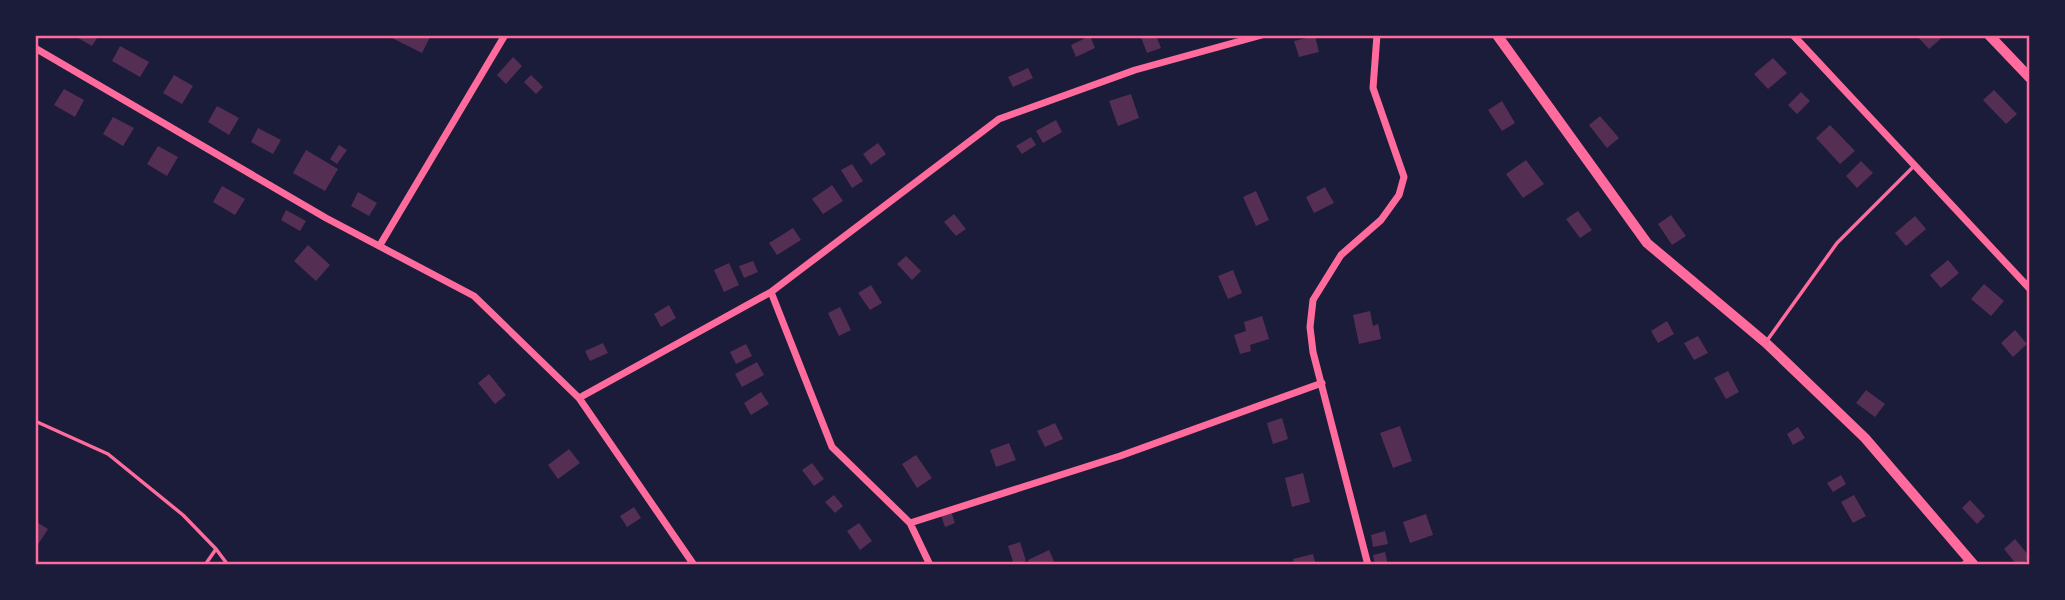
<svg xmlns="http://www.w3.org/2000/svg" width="2065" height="600" font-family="Rubik,sans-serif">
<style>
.building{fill:#542f53}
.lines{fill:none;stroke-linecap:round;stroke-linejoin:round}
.service{stroke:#ff6b9d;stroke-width:3.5}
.minor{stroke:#ff6b9d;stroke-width:7}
.tertiary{stroke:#ff6b9d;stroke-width:10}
.neatline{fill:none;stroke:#ff6b9d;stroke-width:2.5}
</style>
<rect width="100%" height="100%" fill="#1b1b3a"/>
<path class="building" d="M73,35H99L92,46Z
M386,35H431L422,53Z
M1140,35H1156L1161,48L1147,53Z
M1916,35H1945L1929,49Z
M1090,36L1095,48L1076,57L1071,45Z
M1315,36L1319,52L1299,57L1294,41Z
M120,46L149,62L140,77L112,61Z
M513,57L522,66L506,84L497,75Z
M1773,58L1787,73L1768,89L1754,74Z
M1028,68L1033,78L1013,87L1008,77Z
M174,75L193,86L182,104L163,93Z
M531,75L543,87L536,94L524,82Z
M64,89L84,100L75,117L54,105Z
M1994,90L2017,114L2006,124L1983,100Z
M1801,92L1810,101L1797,114L1788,105Z
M1131,94L1139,118L1118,126L1109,101Z
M1502,101L1515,123L1502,131L1488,110Z
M217,106L239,118L229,135L208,122Z
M1600,116L1619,138L1607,148L1589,125Z
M113,117L134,128L123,146L103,134Z
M1056,120L1062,132L1043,143L1036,131Z
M1830,125L1855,151L1840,164L1816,138Z
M258,128L281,140L273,154L251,142Z
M1031,137L1036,145L1022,154L1016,146Z
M878,143L886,154L871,165L863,154Z
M339,145L347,150L337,164L330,159Z
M158,146L178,157L167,176L147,164Z
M306,150L338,169L325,191L293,173Z
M1526,160L1544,184L1523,198L1506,174Z
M1861,161L1873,173L1857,188L1846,176Z
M852,164L863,181L852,188L841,170Z
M832,185L843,201L823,214L812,199Z
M222,186L245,199L235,215L213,202Z
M1325,187L1334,203L1314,213L1306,197Z
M1256,191L1269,220L1256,226L1243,197Z
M358,192L377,203L369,216L351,206Z
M286,210L306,221L300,231L281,220Z
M1578,211L1592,230L1580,238L1566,219Z
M954,214L966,229L956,236L944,222Z
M1671,215L1686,236L1672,245L1658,224Z
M1915,216L1926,229L1906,246L1895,233Z
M793,228L801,240L777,255L769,243Z
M308,245L330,265L316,281L294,261Z
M906,256L921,271L912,280L897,264Z
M1948,260L1959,273L1941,288L1930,275Z
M753,261L758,272L744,278L739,266Z
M729,263L739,285L724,292L714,270Z
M1233,270L1242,293L1228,299L1218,276Z
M1984,284L2004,301L1991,316L1971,299Z
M871,285L882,303L870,310L858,293Z
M669,305L676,318L661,327L654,314Z
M840,307L851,330L839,336L828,313Z
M1370,311L1373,326L1378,324L1381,339L1359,344L1353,315Z
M1262,316L1269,339L1250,345L1251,351L1240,354L1234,335L1246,331L1244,322Z
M1667,321L1674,334L1658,343L1651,331Z
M2015,330L2027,344L2013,357L2001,343Z
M1698,336L1708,353L1694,360L1684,343Z
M603,343L608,353L590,361L585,351Z
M746,344L752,356L736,364L730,352Z
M757,362L764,375L742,387L735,374Z
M1728,371L1739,392L1726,399L1714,378Z
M489,374L506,395L495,404L478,383Z
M1866,390L1885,404L1875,417L1856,403Z
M761,392L769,404L751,415L744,403Z
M1282,418L1288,439L1273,444L1267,423Z
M1055,423L1063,439L1045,447L1037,431Z
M1400,426L1412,461L1393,468L1380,433Z
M1798,427L1805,438L1793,445L1787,434Z
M1009,443L1016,460L996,467L990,450Z
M569,449L580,463L558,479L548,465Z
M916,455L932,478L917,488L902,464Z
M812,463L824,479L814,486L802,470Z
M1303,473L1310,502L1292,507L1285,478Z
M1841,475L1846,484L1833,492L1827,483Z
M834,495L843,506L835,513L825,502Z
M1854,495L1866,516L1853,523L1841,502Z
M1970,500L1985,516L1977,524L1962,508Z
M634,507L641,518L627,527L620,516Z
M951,511L955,523L945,527L941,515Z
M1426,514L1433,535L1410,543L1403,522Z
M35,521L48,529L35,549Z
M859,523L872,541L860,550L847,531Z
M1385,531L1388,544L1373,547L1371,535Z
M2015,539L2030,557L2022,565H2017L2004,549Z
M1020,542L1026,561L1014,565L1008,546Z
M1049,550L1054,561L1047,565H1030L1028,560Z
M1385,552L1388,565H1375L1373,555Z
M1313,554L1316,565H1294L1293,559Z"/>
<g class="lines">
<path class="service" d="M1766,342L1837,243L1914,166
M35,421L108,454L183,515L216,549L228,565
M205,565L216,549
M1961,565L1968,559"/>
<path class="minor" d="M1793,35L2030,289
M35,48L326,218L474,296L579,398L694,565
M380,245L505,35
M771,292L832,447L910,523L930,565
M579,398L771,292L999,119L1135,70L1262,35
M910,523L1120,456L1322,383
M1368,565L1313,352L1310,327L1313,300L1341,255L1381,220L1399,195L1404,177L1373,88L1377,35"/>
<path class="tertiary" d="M1497,35L1647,243L1766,343L1865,438L1974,565
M1989,35L2030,78"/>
</g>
<rect width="2065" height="600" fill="none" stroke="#1b1b3a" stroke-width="74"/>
<rect x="37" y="37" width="1991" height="526" class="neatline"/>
</svg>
